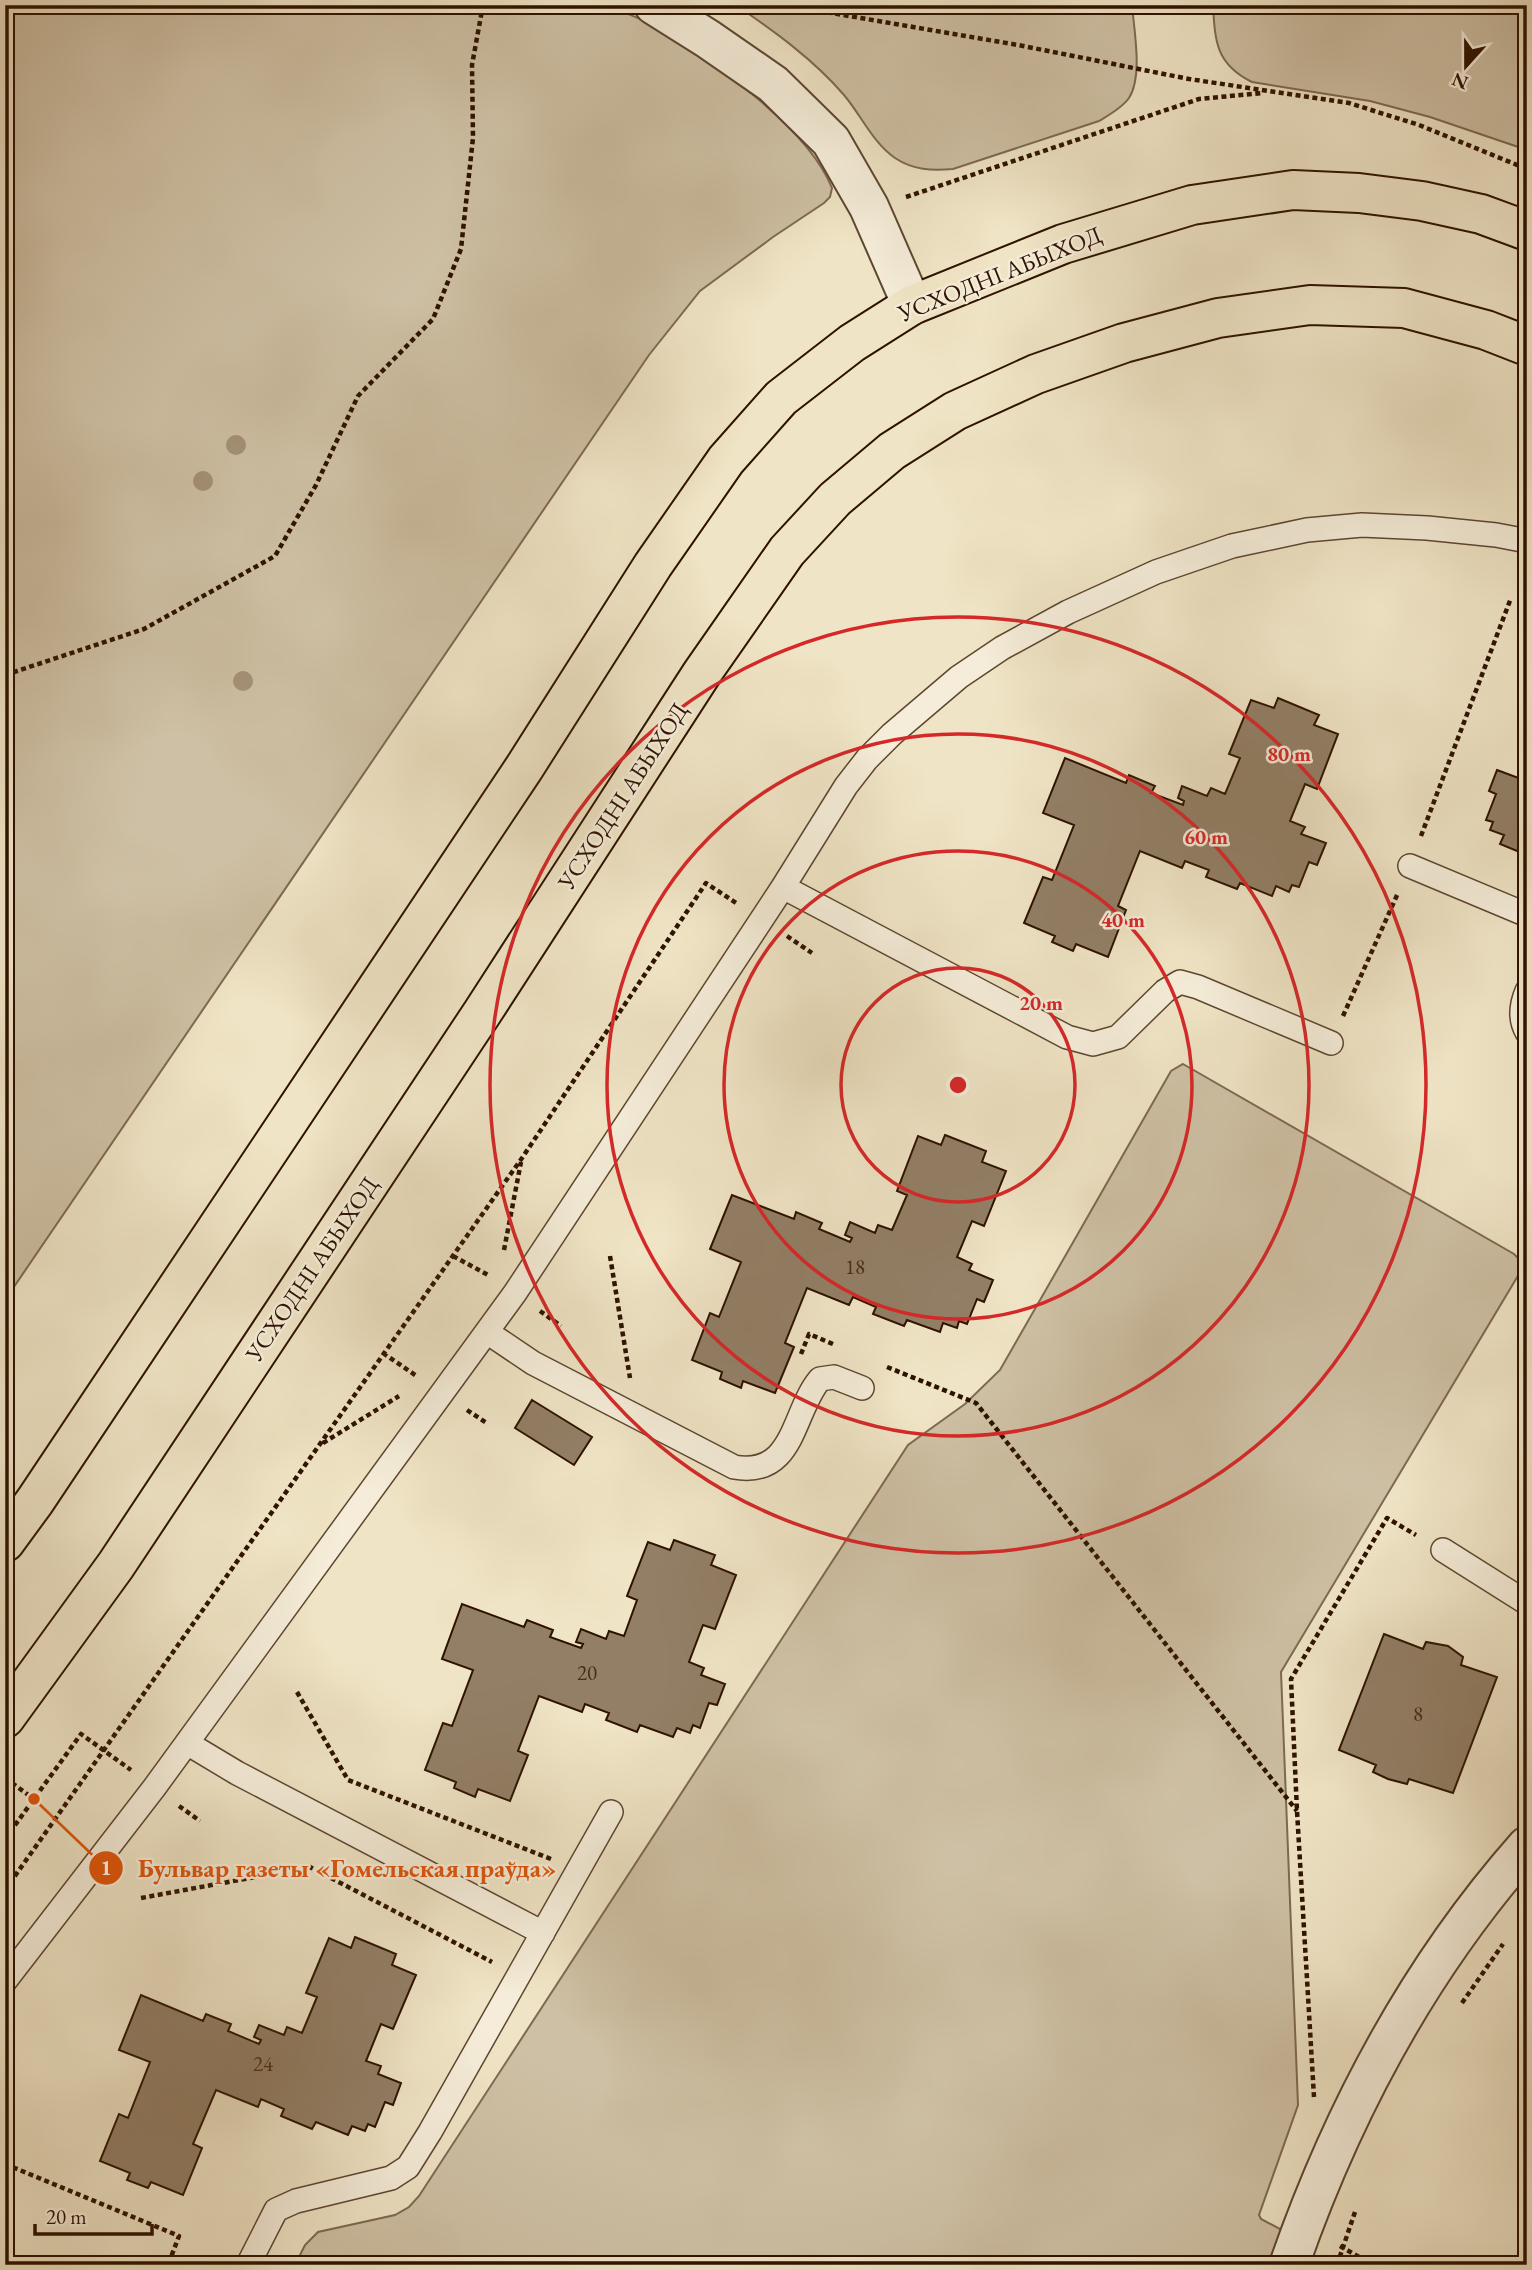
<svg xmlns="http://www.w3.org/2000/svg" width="1532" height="2270" font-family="'EB Garamond',serif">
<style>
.green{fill:#cec0a4;stroke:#7e6952;stroke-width:2}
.building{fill:#927f66;stroke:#2e1200;stroke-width:2}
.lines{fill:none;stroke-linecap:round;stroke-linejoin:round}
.service-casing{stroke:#5e4631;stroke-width:26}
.minor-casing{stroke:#5e4631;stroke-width:42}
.primary-casing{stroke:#2e1200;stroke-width:42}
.path{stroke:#2e1200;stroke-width:4.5;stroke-dasharray:5 3.5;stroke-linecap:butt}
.service{stroke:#f5edd9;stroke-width:23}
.minor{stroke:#f5edd9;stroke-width:38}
.primary{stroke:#efe4c5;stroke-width:38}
.tree{fill:#a49278}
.ring{fill:none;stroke:#d62828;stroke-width:3.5}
.labels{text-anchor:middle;stroke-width:5;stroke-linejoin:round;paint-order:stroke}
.number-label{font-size:21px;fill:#472d1a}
.street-label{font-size:24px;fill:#2e1200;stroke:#f5edd9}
.centre{fill:#d62828;stroke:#f5edd9;stroke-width:3.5}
.ring-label{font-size:21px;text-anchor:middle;font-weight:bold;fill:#d62828;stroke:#f5edd9;stroke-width:5;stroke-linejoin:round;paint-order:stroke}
.leader{fill:none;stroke:#df550b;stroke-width:2.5}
.callout-dot{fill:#df550b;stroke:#f5edd9;stroke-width:2.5}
.mark-label{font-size:21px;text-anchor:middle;font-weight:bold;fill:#fff}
.callout-label{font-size:26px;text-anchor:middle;font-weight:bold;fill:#df550b;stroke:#f5edd9;stroke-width:5;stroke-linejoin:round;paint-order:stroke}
</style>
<rect width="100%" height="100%" fill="#efe4c5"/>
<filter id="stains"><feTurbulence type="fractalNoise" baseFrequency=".00286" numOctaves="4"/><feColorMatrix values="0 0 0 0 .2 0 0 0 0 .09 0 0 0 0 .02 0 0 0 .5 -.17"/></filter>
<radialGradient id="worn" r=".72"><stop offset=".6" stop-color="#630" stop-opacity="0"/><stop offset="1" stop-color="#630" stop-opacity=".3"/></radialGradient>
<path class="green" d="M5,5H605C619,11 636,16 650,24C707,57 807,125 832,188L830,197L824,203L773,237L700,291L649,355L5,1300Z
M736,5H1132C1134,30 1143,76 1129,98C1122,108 1109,115 1099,121L953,169C932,171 913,170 895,158C873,143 861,115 844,95C813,59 775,32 736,5Z
M1213,5H1527V150L1430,117L1370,101L1252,82C1216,64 1215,42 1213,5Z
M1183,1064L1514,1254L1523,1263L1519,1274L1281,1672L1298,2105L1259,2215L1261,2219L1282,2230L1274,2265H295L305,2245L318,2232L395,2215L409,2207L419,2196L908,1445L965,1404L1000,1370L1171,1071Z"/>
<path class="building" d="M1278,698L1319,715L1314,725L1338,734L1317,789L1305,784L1290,821L1305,827L1301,834L1326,843L1317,865L1309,862L1299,887L1292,885L1289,892L1276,886L1272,896L1240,883L1237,889L1206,877L1209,870L1185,861L1182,868L1140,851L1118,906L1126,910L1108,957L1076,944L1073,951L1052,942L1055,936L1024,923L1043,877L1052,880L1074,825L1043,813L1065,758L1126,783L1129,775L1155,786L1151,793L1183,805L1184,801L1178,798L1182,786L1207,796L1211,788L1225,794L1240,758L1229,754L1251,700L1274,708Z
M1497,770L1521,779L1523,772L1527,773V855L1500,844L1504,835L1490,830L1493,822L1486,820L1496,794L1489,791Z
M945,1135L986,1151L982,1162L1006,1171L984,1226L972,1221L957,1257L972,1264L969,1270L993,1280L984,1302L977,1299L967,1324L959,1321L957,1328L943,1323L940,1332L907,1320L904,1326L873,1314L876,1307L853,1297L849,1305L807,1288L785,1343L794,1347L775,1393L743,1381L741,1388L720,1379L722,1372L692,1360L710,1313L719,1317L741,1262L710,1249L732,1195L794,1219L796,1212L822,1223L819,1229L850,1242L852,1238L845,1235L850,1222L875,1233L878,1225L892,1230L907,1195L897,1191L918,1136L941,1145Z
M532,1400L592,1437L574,1465L515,1428Z
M674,1540L715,1555L711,1565L736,1575L715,1629L703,1625L689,1662L704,1668L701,1675L725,1684L717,1705L709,1703L700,1728L693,1725L690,1733L677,1728L673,1737L640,1725L637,1732L606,1720L609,1713L585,1704L582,1712L539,1696L518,1751L528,1755L510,1801L478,1789L475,1797L454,1788L456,1782L425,1770L443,1723L452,1726L473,1670L442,1659L462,1604L524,1627L527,1620L553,1630L550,1637L581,1648L583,1644L576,1642L581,1629L606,1639L609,1631L624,1636L637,1600L627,1596L648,1542L670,1550Z
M1384,1634L1423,1649L1426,1642L1448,1646L1463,1657L1461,1665L1497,1677L1453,1793L1409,1779L1407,1784L1388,1779L1373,1772L1376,1765L1339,1750Z
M355,1937L396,1954L392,1965L416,1975L393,2029L381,2024L366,2061L381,2066L378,2074L401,2083L393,2105L385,2102L375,2127L368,2124L365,2131L352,2126L348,2135L316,2122L312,2129L281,2116L284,2109L261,2099L258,2107L216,2090L193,2144L202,2148L183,2195L151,2182L148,2188L127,2180L130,2173L100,2161L119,2114L128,2118L150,2062L119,2050L141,1995L203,2021L206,2014L231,2024L228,2031L259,2044L261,2040L254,2037L259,2025L284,2035L287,2027L302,2033L317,1997L306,1993L329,1938L351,1948Z"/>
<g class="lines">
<defs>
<path id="service" d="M1410,866L1527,915
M783,887L1067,1037L1093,1044L1118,1037L1165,991L1180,982L1198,987L1331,1043
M1527,991C1521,1005 1519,1018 1527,1032
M487,1332L533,1363L734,1467C795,1478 792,1412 820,1379L834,1377L862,1388
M1443,1550L1527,1603
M187,1743L237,1773L543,1933
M5,1981L154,1788L515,1293L783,887L846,786L867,759L892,734L959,677L1002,648L1068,612L1156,572L1232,546L1307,530L1362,525L1427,528L1496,535L1527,541
M248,2265L276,2210L296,2201L391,2178L408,2167L430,2132L611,1812"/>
<path id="minor" d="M654,5L708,39L773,84L831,141L869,207L912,305
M1289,2265C1342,2113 1420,1967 1527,1846"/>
<path id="primary" d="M5,1542L35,1501L524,768L653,565L726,460L781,398L852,343L912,305L1063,244L1192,205L1293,190L1359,193L1422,201L1481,214L1527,231
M5,1718L116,1565L482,1013L702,673L787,551L835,499L892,451L955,411L1036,374L1124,343L1218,318L1310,305L1404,308L1486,330L1527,346"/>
</defs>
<use href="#service" class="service-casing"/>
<use href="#minor" class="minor-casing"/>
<use href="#primary" class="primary-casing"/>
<path class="path" d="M785,5L1018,45L1189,79L1349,103L1419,125L1527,169
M906,197L1199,99L1262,93
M5,675L144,629L275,556L316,485L358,396L433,319L461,249L473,138L472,65L483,5
M1421,836L1511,598
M787,936L812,953
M1343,1016L1398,893
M504,1250L521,1162
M453,1256L490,1276
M610,1256L630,1378
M540,1311L561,1326
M383,1353L418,1377
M801,1354L809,1334L833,1344
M887,1367L976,1403L1297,1811
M467,1410L488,1424
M323,1443L399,1396
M297,1692L348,1780L551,1859
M5,1778L34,1799
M179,1806L200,1821
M5,1839L81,1734L131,1770
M5,1890L522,1158L706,883L736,903
M141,1898L310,1867L492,1962
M1462,2003L1503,1944
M1314,2097L1297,1811L1291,1679L1387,1518L1416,1535
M5,2164L179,2236L168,2265
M1340,2246L1373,2265
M1337,2265L1356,2209"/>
<use href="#service" class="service"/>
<use href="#minor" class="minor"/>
<use href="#primary" class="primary"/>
</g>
<g class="tree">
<circle cx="236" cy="445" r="10"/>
<circle cx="203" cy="481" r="10"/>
<circle cx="243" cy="681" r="10"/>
</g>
<g class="ring">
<circle cx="958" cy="1085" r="117"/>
<circle cx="958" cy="1085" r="234"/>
<circle cx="958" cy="1085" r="351"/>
<circle cx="958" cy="1085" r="468"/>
</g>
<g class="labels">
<g class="number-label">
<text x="855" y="1274">18</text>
<text x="587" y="1680">20</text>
<text x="1418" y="1721">8</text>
<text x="263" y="2071">24</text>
</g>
<g class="street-label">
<text transform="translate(1000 274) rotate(-22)" y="8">УСХОДНІ АБЫХОД</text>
<text transform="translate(623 796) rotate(-57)" y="8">УСХОДНІ АБЫХОД</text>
<text transform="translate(312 1269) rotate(-56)" y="8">УСХОДНІ АБЫХОД</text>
</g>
</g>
<circle cx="958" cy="1085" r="10" class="centre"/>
<g class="ring-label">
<text x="1289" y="761">80 m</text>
<text x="1206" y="844">60 m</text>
<text x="1123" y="927">40 m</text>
<text x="1041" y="1010">20 m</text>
</g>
<path class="leader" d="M34 1799L106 1868"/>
<g class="callout-dot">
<circle cx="34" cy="1799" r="7"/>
<circle cx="106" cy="1868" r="18"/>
</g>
<g class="mark-label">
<text x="106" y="1875">1</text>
</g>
<g class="callout-label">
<text x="347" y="1877">Бульвар газеты «Гомельская праўда»</text>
</g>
<rect width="1532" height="2270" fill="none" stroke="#efe4c5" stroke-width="28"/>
<rect x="7" y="7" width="1518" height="2256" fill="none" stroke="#2e1200" stroke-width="3.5"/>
<rect x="14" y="14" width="1504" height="2242" fill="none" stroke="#2e1200" stroke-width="2"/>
<g transform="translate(1466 66) rotate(201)" stroke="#f5edd9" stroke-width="5" paint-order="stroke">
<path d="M0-5L12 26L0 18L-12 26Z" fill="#2e1200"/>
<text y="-10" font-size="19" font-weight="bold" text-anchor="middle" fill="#2e1200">N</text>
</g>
<path d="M35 2224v10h117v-10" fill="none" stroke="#2e1200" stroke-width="3.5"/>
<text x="46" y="2224" font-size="21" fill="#2e1200" stroke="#f5edd9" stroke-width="5" paint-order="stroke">20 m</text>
<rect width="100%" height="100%" filter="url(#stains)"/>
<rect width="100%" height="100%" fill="url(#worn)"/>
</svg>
